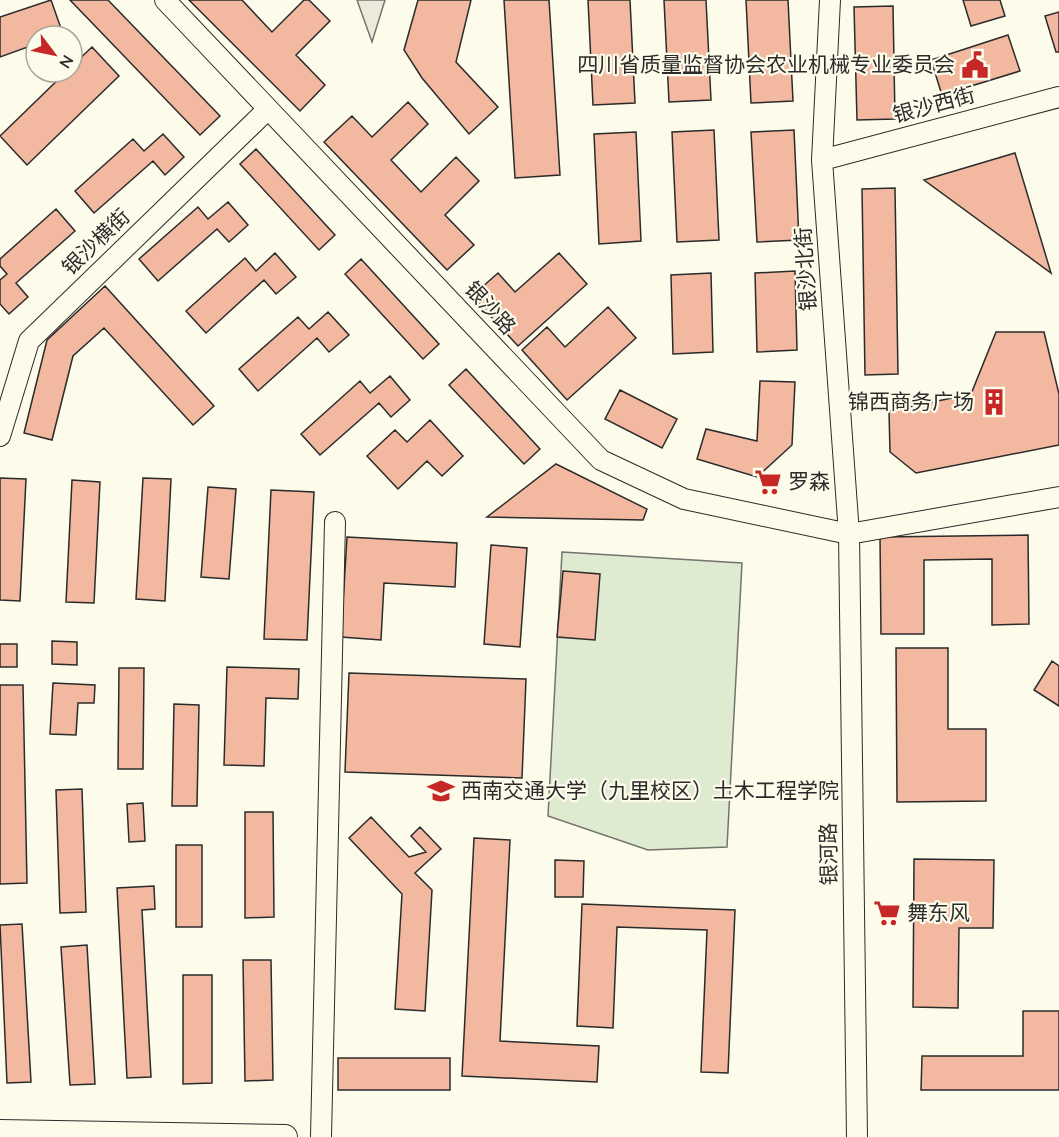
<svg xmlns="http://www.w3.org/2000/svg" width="1059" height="1137" font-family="Quicksand,'Noto Sans SC',sans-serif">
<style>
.green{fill:#deebd1;stroke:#74746e;stroke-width:1.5}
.parking{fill:#eceadb;stroke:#74746e;stroke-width:1.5}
.building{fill:#f2b8a0;stroke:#2b2b2b;stroke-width:1.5}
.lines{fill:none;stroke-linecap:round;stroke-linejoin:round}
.minor-casing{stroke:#2b2b2b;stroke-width:22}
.major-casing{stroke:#2b2b2b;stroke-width:26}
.minor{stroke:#fdfbea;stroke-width:20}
.major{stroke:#fdfbea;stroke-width:24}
.labels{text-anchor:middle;stroke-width:4.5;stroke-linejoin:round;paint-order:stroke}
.poi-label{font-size:21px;fill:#2b2b2b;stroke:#fdfbea;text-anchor:start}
.street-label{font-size:21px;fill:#2b2b2b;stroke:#fdfbea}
</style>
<rect width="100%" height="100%" fill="#fdfbea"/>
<path class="green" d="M562,552L742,563L727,847L648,850L548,816Z"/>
<path class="parking" d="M357,0H385L372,42Z"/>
<path class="building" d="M51,0L63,34L36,36V44L0,57V17Z
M70,0H108L220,116L200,135Z
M189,0H242L272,32L304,0H309L330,21L296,55L325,85L300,111Z
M418,0H471L456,62L498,107L469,134L422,78L404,50Z
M504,0H549L560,175L515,178Z
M588,0H630L635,103L593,105Z
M664,0H706L711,100L669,102Z
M746,0H788L793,101L751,103Z
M963,0H1000L1005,16L971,26Z
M893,6L895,119L857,120L854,7Z
M1059,12V52H1056L1045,16Z
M1008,35L1020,71L942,95L931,60Z
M92,47L119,76L27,165L0,136L66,72H72V66Z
M408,102L428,124L391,160L421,192L456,157L479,181L445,215L474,245L447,270L324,142L352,116L372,137Z
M714,130L719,240L677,242L672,132Z
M794,130L799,240L757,242L751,132Z
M636,132L641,241L599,244L594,134Z
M163,134L184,157L165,175L153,161L94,213L75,191L133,139L144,151Z
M256,149L335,235L319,250L240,164Z
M1015,153L1051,273L924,180Z
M895,188L898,374L865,375L862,189Z
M228,202L248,225L229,242L217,229L158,281L139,259L198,207L208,219Z
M56,209L75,231L16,283L28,297L9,314L0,304V280L7,274L0,266V259Z
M275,253L296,277L276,294L264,280L206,333L186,311L245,258L256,271Z
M559,253L587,284L518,346L472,296L498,273L515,292Z
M361,259L439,344L423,359L345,274Z
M795,271L797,350L757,352L755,273Z
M711,273L713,352L673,354L671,275Z
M105,286L214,406L193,425L104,328L73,356L52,440L24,433L47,340Z
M608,307L636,338L567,400L522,350L547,327L565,347Z
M328,312L349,335L329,352L317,338L258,391L239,369L298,317L309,329Z
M996,332H1044L1059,394V445L916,473L890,452L889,411L971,394Z
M466,369L540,449L524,464L449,385Z
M390,376L410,400L391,417L379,403L320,455L301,434L360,381L370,393Z
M760,381L795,382L792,445L757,477L697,459L706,429L757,441Z
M620,390L677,419L662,448L605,419Z
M430,420L463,456L442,476L427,461L398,489L367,456L395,430L407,442Z
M556,464L647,509L643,520L487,517Z
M0,478L26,479L20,601L0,600Z
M143,478L171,479L165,601L136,599Z
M72,480L100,482L94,603L66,602Z
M208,487L236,489L229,579L201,577Z
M271,490L314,492L307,640L264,639Z
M1028,535L1029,624L992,625V559L924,560V634H881L880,537Z
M347,537L457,543L455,587L384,583L381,640L341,637Z
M491,545L527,548L520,647L484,644Z
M563,571L600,574L595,640L557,637Z
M52,641L77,642V665L52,664Z
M0,644H17V667H0Z
M896,648H948V729H986V801L897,802Z
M1052,661L1059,666V706L1034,690Z
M227,667L299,669L298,699L266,698L264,766L224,765Z
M119,668H144L143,769H118Z
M349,673L526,679L522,778L345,772Z
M53,683L95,685L94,703H78L76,735L50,734Z
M0,685H23L27,883L0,884Z
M174,704L199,705L197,806H172Z
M82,789L86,912L60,913L56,790Z
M143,803L145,841L129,842L127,804Z
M245,812H273L274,917L245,918Z
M371,817L409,857L426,852L411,836L420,827L441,849L415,873L432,890L425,1011L395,1009L402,894L349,838Z
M474,838L510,840L500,1041L599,1046L597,1082L462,1076Z
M176,845H202V927H176Z
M914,859L994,860L993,928H959L958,1008L913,1007Z
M555,860L584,861L583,897H555Z
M154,886L155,909L142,910L151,1077L127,1078L117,888Z
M582,904L735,910L728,1073L701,1072L707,930L617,927L613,1028L577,1026Z
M22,924L31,1082L7,1083L0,925Z
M87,945L95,1084L70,1085L61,947Z
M243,960H271L273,1080L245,1081Z
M183,975H212V1083L183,1084Z
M1023,1011H1059V1090H921L922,1056H1023Z
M338,1058H450V1090H338Z"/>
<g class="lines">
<defs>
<path id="minor" d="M165,0L601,460L684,499L849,534L1059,497
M830,0L822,160L849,534L857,1137
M822,160L1059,97
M0,436L29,341L268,109
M321,1137L335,522"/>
<path id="major" d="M0,1132L285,1137"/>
</defs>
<use href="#minor" class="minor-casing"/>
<use href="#major" class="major-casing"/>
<use href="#minor" class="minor"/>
<use href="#major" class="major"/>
</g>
<defs>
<symbol id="civic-bare" viewBox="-9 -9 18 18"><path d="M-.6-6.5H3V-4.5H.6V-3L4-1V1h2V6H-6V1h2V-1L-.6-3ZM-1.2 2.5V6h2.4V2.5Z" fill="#c62828" stroke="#fdfbea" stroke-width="2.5" paint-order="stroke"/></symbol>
<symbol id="building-bare" viewBox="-9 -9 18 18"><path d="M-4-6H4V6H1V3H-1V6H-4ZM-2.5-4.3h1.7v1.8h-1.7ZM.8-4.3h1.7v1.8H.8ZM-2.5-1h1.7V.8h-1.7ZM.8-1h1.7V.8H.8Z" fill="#c62828" stroke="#fdfbea" stroke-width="2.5" paint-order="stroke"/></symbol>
<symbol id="supermarket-bare" viewBox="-9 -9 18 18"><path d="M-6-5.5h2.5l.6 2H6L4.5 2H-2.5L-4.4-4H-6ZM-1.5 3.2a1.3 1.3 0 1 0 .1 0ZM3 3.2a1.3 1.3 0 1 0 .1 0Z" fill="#c62828" stroke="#fdfbea" stroke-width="2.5" paint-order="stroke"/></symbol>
<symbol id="university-bare" viewBox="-9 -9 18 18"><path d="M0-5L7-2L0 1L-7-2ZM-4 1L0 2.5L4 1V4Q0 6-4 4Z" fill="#c62828" stroke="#fdfbea" stroke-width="2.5" paint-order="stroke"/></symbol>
</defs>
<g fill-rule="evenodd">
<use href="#civic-bare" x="956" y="46" width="38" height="38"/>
<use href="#building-bare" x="975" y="383" width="38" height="38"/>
<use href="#supermarket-bare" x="749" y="463" width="38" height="38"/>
<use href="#university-bare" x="422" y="772" width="38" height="38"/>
<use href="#supermarket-bare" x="868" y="894" width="38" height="38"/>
</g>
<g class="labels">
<g class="poi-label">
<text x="955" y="72" text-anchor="end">四川省质量监督协会农业机械专业委员会</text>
<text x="974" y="409" text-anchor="end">锦西商务广场</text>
<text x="788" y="489">罗森</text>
<text x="461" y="798">西南交通大学（九里校区）土木工程学院</text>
<text x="907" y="920">舞东风</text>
</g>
<g class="street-label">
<text transform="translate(934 105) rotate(-15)" y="7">银沙西街</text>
<text transform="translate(96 242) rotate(-44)" y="7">银沙横街</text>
<text transform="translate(806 269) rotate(-94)" y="7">银沙北街</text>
<text transform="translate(490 308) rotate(47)" y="7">银沙路</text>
<text transform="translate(829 854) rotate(-91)" y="7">银河路</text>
</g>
</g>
<g transform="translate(54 54) rotate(122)"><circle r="28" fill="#fdfbea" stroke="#a9a89e" stroke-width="1.5"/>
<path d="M0-4.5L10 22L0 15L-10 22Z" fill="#c62828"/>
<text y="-9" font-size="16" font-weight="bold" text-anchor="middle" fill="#2b2b2b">N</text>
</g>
</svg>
